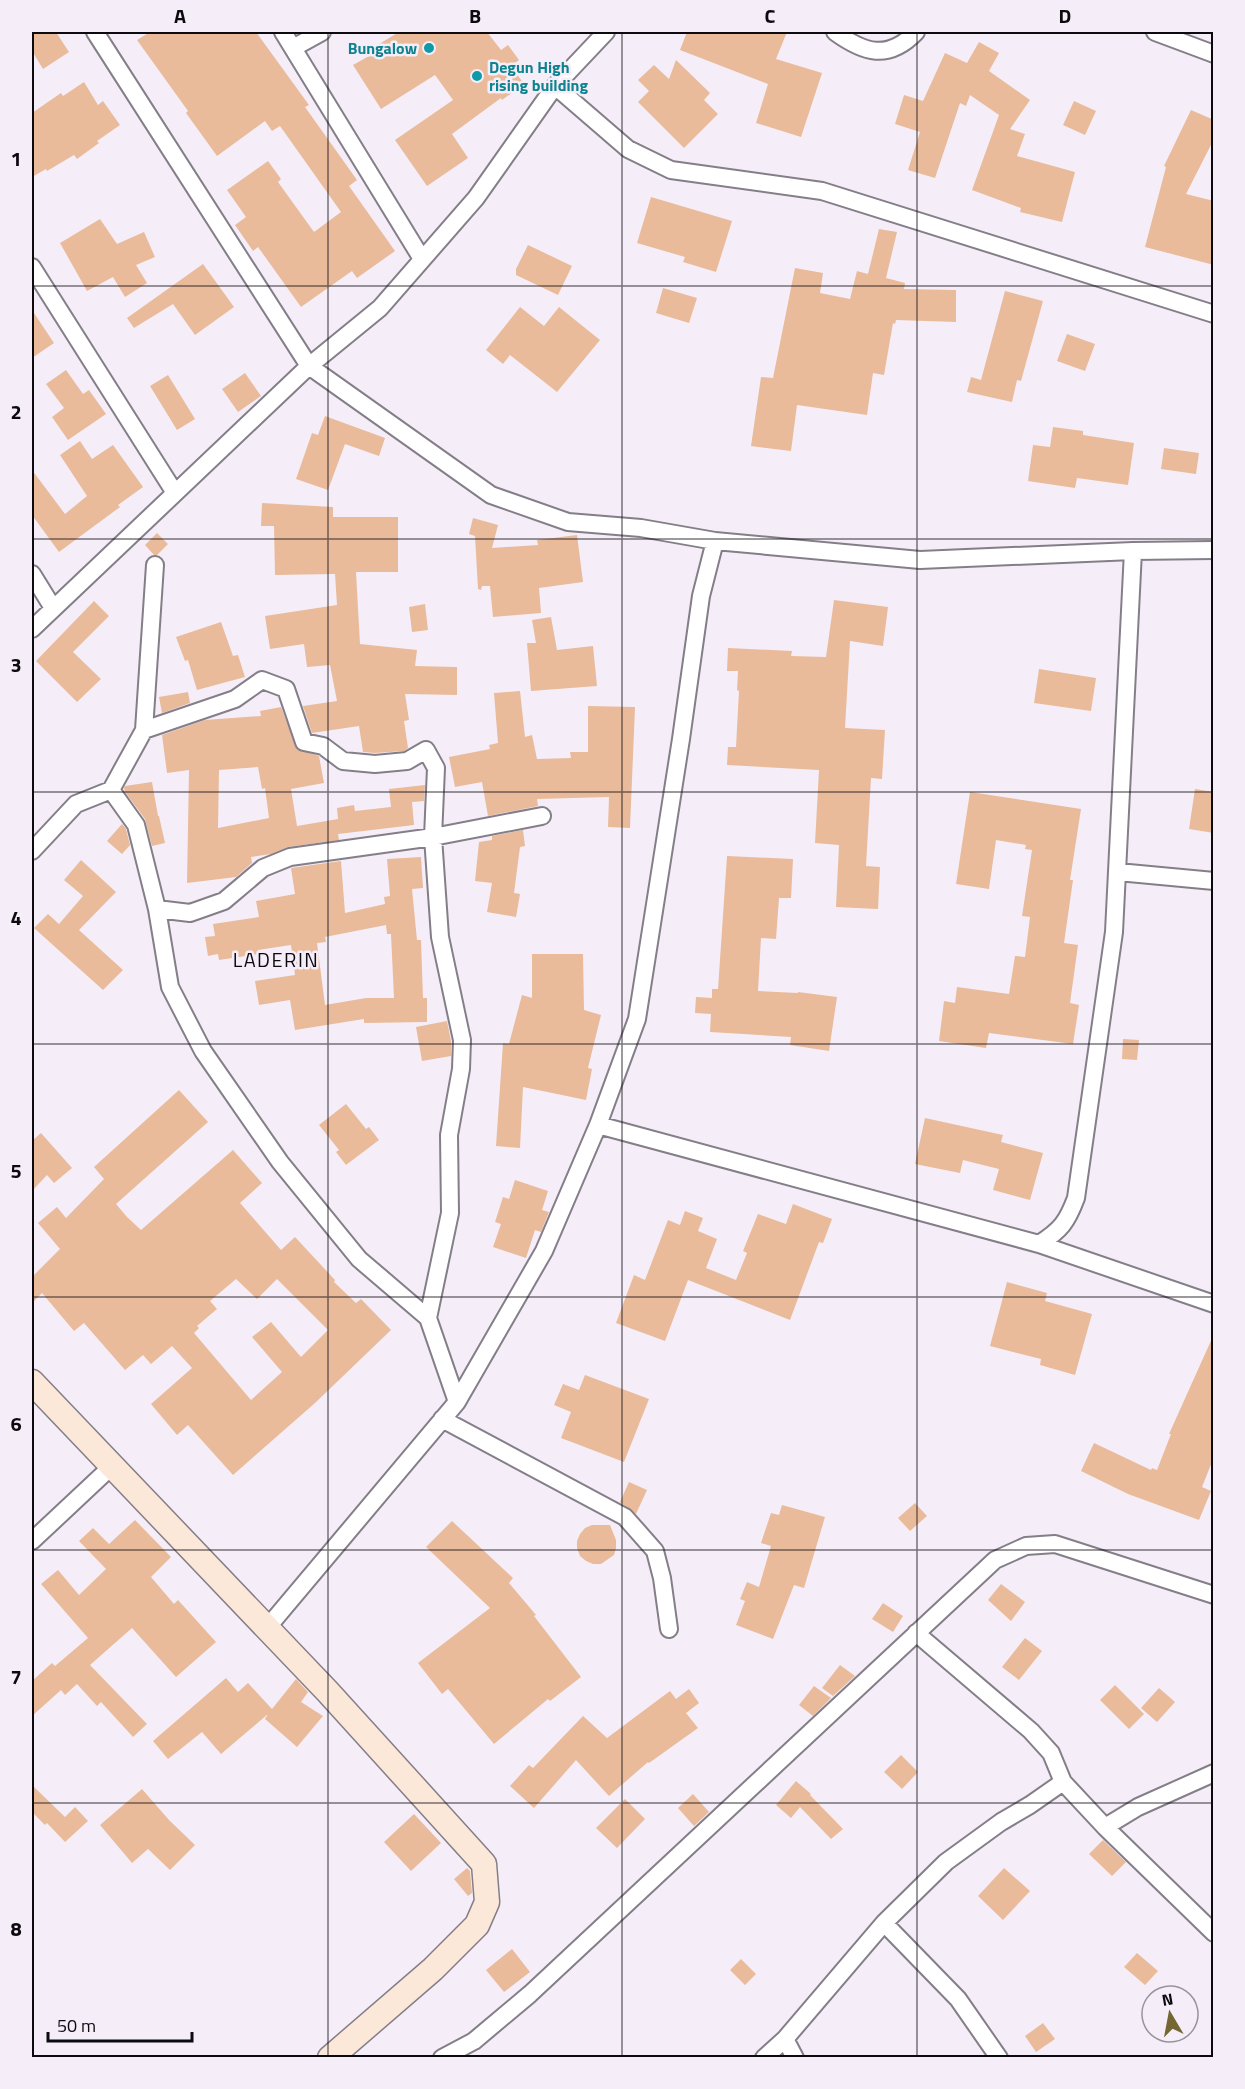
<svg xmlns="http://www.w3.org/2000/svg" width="1245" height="2089" font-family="'Titillium Web',sans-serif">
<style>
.building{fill:#e9bb9a;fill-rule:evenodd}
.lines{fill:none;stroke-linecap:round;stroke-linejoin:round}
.street-casing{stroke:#847e88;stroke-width:20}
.secondary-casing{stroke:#847e88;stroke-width:27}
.street{stroke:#fff;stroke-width:16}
.secondary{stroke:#fce8d8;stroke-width:24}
.grid{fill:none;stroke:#0c0a0e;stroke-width:1.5;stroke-opacity:0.55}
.culture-dot{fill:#0f9aa8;stroke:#f5eef8;stroke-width:2}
.labels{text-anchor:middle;stroke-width:5;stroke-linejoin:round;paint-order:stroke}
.culture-label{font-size:16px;font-weight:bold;fill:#0d838f;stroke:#f5eef8;text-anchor:end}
.quarter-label{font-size:20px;letter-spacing:1.5px;fill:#0c0a0e;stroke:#f5eef8}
.neatline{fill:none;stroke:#0c0a0e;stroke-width:2}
.grid-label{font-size:20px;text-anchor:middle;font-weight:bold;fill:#0c0a0e}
</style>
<rect width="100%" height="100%" fill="#f5eef8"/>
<path class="building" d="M32,32H56L69,52L43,69L32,51Z
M150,32H256L309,105L305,107L357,180L349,186L395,251L357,278L352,271L301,307L258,247L253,251L235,225L246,217L227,190L268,161L281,179L278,182L314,232L341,212L280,126L272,131L265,121L217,156L186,113L188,111L137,40Z
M399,32H487L501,50L508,45L519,60L511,66L524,84L502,100L501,98L452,134L468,158L427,186L395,140L453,100L435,75L381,109L353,65L369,56L366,52Z
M687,32H787L776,59L822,73L801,137L756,123L768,84L680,50Z
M979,42L999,53L989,71L1030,100L1010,129L1025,134L1017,156L1075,172L1062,222L1020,212L1021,208L972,190L999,115L970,95L966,106L960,103L935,178L908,170L920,132L895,124L904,95L923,101L945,53L967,63Z
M676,60L710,93L704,100L718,114L684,148L638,102L649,91L638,80L654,65L669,79Z
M84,82L98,105L103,101L120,125L97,141L99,143L77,159L74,155L47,171L46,169L32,177V113L61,93L63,96Z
M1074,101L1096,111L1085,135L1063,125Z
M1191,110L1214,120V139L1186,194L1214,201V265L1145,247L1166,167L1164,166Z
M651,197L732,221L716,272L683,262L685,257L637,243Z
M100,219L117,244L144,232L155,257L136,265L147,283L125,297L113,277L87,291L60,243Z
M879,229L897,232L886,278L905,283L904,289L956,290V322L896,320L895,324L893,323L884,375L873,373L867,415L797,405L791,451L751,446L761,377L773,378L795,268L823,273L820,293L850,299L857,271L868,274Z
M528,245L572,266L558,295L516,275V269Z
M203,264L234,307L195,335L173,304L134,328L127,318Z
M663,288L697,298L689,323L656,313Z
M1005,291L1043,301L1021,381L1017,380L1012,402L967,392L971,377L981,380Z
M520,307L544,326L559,307L600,340L557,392L510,355L503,364L486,350Z
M32,310L54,343L32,358Z
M1067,334L1095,344L1085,371L1057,361Z
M66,370L83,394L89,390L106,414L68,440L52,417L64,408L46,384Z
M245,373L261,396L238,412L222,389Z
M168,375L195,419L177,430L150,386Z
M325,416L385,438L379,456L345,444L328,490L296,479L312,433L318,435Z
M1053,427L1083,431V435L1134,443L1128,485L1077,478L1075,488L1028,481L1033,445L1050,447Z
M80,441L92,459L113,445L143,487L118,505L120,507L59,552L32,515V470L65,514L87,496L60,455Z
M1164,448L1199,453L1196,474L1161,469Z
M262,503L333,507V517H398V572H356L360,644L417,650L415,666L457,667V695L405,694L409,720L404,721L408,748L404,751L375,753L363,752L359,726L312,733L303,706L337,701L330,665L307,667L304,644L270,649L265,616L337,605L335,574L275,575L274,526H261Z
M473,518L498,525L492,548L538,545L537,540L577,535L583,582L539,588L541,613L493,617L490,586H482L481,590L478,589L475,536L469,534Z
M157,533L168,544L157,555H154L145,545Z
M834,600L888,607L883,646L850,641L845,728L885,730L882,779L871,778L866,866L880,867L878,909L836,907L839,845L815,843L819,770L727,765L728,747H736L739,691L737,690L738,671H727L728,648L792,651L791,656L826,657Z
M94,601L109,616L73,652L101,679L77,702L36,661Z
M425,604L428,630L412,632L409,607Z
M551,617L557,650L593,646L597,686L531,691L527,643H536L532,620Z
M221,622L233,656L238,655L245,677L197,690L188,660L185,661L176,637Z
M1039,669L1096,678L1091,711L1034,703Z
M520,691L525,737L532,735L537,759L571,758L570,752H588V706L635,707L630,828L608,827L609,797L537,799L538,806L488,816L482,782L455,787L449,757L490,749L489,745L498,743L494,693Z
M188,692L190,703L162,713L159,697Z
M281,707L297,749L319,756L324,783L291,789L297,826L338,819L337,808L354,805L355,811L391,807L389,789L425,785L424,801L412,802L414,825L338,834L339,840L288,847L271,854L251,857L252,863L236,877L187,883L189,770L167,773L162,735L205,720L261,716L260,711ZM258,767L262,789L265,788L269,818L218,828L219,770Z
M152,782L158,816H159L165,843L152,846L145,819L125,792L124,788L125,786Z
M1195,789L1214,792V833L1189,829Z
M970,792L1081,809L1070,880H1073L1064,943L1078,945L1070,1003L1079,1005L1073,1044L989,1033L986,1048L939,1041L944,1001L955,1003L957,987L1009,994L1015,956L1025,957L1030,917L1022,916L1032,850L1025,849L1026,845L996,840L989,889L956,884Z
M122,824L126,829L130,845L122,854L107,841Z
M523,830L525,846L520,847L514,893L520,894L516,917L487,912L492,883L475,881L479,842L492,840V836Z
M727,856L793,859L791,898H779L776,939L761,938L758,991L798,993V992L837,997L829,1051L790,1045L791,1037L710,1032L711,1014L695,1013L696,997L712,998V989H718Z
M421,857L423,888L412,889L417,940H421L423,998H427V1022L364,1023V1019L295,1030L290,1000L259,1005L255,981L295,975L291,945L258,950L259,954L219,960L218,954L208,956L205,937L215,936L213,924L259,917L256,901L295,894L291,868L341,861L345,913L385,904L384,897L390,896L387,859ZM386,925L387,934H391L394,998H366L325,1005L317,943L326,942L325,937Z
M81,860L116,892L79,930L123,970L103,990L34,928L48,914L59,924L83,896L64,880Z
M532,954H583L584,1010L601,1015L588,1068L592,1069L586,1100L523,1087L520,1148L496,1146L503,1043L509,1044L522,995L532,998Z
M447,1021L451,1041V1056L422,1061L416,1027Z
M1123,1039L1139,1040L1137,1060L1122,1059Z
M179,1090L208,1122L116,1204L127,1217L141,1230L233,1150L262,1183L240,1203L281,1250L295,1237L335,1280L334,1282L356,1303L361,1299L391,1330L315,1403L233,1475L188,1425L177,1435L151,1404L192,1368L172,1346L151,1364L143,1355L125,1370L84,1323L74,1331L42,1293L32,1303V1277L60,1249L38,1223L57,1207L66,1218L104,1179L94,1167ZM236,1279L257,1299L277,1279L328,1330L301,1357L271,1322L252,1337L282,1372L251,1400L194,1333L199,1328L197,1326L217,1309L210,1301Z
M346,1104L366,1129L369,1127L379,1140L346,1165L336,1152L339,1150L319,1125Z
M925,1118L1003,1135L1001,1142L1043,1153L1030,1200L993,1190L999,1169L963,1160L960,1173L915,1164Z
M41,1133L72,1168L54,1183L47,1175L32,1191V1141Z
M515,1180L548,1191L542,1210L549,1212L541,1232L535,1230L526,1258L493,1247L501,1224L495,1222L503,1197L509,1199Z
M793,1204L832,1219L823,1243L819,1242L790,1320L688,1280L665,1341L616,1323L634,1275L645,1280L668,1220L680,1225L685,1211L703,1218L698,1231L717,1239L706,1268L736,1280L747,1253L743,1251L758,1214L786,1224Z
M1007,1282L1047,1293L1045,1301L1092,1314L1075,1375L1040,1365L1041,1359L990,1346Z
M1214,1334V1457L1202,1487L1211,1491L1199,1520L1128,1494L1081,1471L1094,1443L1151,1470L1152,1468L1157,1470L1171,1434H1169Z
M585,1375L649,1399L624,1462L561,1438L571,1412L554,1405L563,1384L579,1390Z
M629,1482L647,1490L636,1514L620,1502Z
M915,1503L927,1516L910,1531L898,1518Z
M782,1505L825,1517L804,1588L794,1585L773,1639L736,1625L745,1601L740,1599L747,1582L759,1587L771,1546L761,1543L771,1513L779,1515Z
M135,1520L171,1557L151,1577L174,1604L178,1600L216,1642L176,1677L132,1628L90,1665L147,1724L133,1737L101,1702L97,1706L77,1684L65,1695L61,1690L32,1716V1681L52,1663L55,1666L88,1638L41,1584L58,1570L79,1595L106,1569L79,1541L93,1528L109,1544Z
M452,1521L513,1578L509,1583L536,1615L534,1616L581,1677L550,1701L548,1699L494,1744L448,1689L442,1694L418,1663L490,1608L426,1547Z
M592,1525H610L616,1540V1548L614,1555L601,1564H593L586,1561L580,1556L577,1548V1541L580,1534L585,1528Z
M1001,1584L1025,1602L1011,1621L988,1600Z
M883,1603L903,1616L893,1632L872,1619Z
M1025,1638L1042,1651L1019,1680L1002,1667Z
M840,1665L855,1676L833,1696L822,1688Z
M226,1678L238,1692L248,1683L272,1709L296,1679L308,1692L301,1702L323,1716L297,1747L265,1719L268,1714L221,1754L202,1732L168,1759L153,1741Z
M1115,1685L1144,1714L1129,1729L1100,1700Z
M814,1686L831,1698L813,1716L799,1705Z
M1159,1688L1175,1702L1157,1722L1141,1708Z
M689,1689L699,1703L686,1713L698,1728L649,1763L648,1762L609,1796L576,1760L534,1808L510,1786L529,1765L533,1768L583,1716L607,1738L670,1691L676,1699Z
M901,1755L918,1772L902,1789L884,1772Z
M796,1781L811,1794L810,1795L843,1829L831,1839L800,1807L791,1818L776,1805Z
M32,1785L65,1817L75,1807L88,1821L65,1842L47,1823L45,1825L32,1812Z
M142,1789L169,1820L195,1845L170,1870L148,1849L132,1863L100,1825Z
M693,1794L709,1812L694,1826L678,1808Z
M625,1799L645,1819L617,1848L596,1828Z
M414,1814L441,1843L411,1871L384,1842Z
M1103,1840L1126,1862L1112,1876L1089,1854Z
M467,1868L470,1871L472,1893L468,1896L454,1879Z
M1004,1868L1030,1891L1003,1920L978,1896Z
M512,1949L530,1972L504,1992L486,1970Z
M1137,1953L1158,1971L1145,1985L1124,1967Z
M741,1959L756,1974L745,1985L730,1970Z
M1043,2023L1055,2039L1036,2052L1025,2036Z"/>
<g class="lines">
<defs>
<path id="street" d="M95,32L309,366L491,495L568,522L641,528L715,541
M283,32L422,259
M835,32C864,53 888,61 916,32
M1155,32L1214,54
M293,48L322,32
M555,86L628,149L671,170L822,191L1214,314
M32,267L175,493
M32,574L53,608
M32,629L309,366L380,308L476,198L555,86L606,32
M144,730L235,699L262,680L286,689L304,742L323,746L343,761L375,764L407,761L426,750L436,768L433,837L440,937L462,1040L461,1069L449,1135L450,1213L428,1318
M111,790L136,825L157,909L170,987L203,1051L280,1162L359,1259L428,1318L457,1402
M32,851L76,804L111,790L144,730L155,565
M1118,872L1214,881
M157,909L190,913L224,901L263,868L290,857L433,837L542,816
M598,1125L1039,1244L1214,1304
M1039,1244C1061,1230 1067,1222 1076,1198L1114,932L1133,551
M442,1419L625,1517L655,1551L662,1578L669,1629
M32,1541L112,1466
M267,1628L457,1402L544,1251L598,1125L637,1019L681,739L701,596L715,541L920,560L1133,551L1214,550
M916,1633L1031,1731L1051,1753L1063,1782L1105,1827L1214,1933
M1105,1827L1138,1807L1214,1773
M884,1923L958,1999L999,2058
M785,2039L795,2058
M442,2058L474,2041L530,1994L995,1560L1026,1546L1055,1544L1214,1595
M764,2058L785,2039L884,1923L946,1862L1001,1822L1030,1805L1063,1782"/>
<path id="secondary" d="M32,1382L328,1692L484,1864L487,1902L477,1925L433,1969L330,2058"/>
</defs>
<use href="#street" class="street-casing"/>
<use href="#secondary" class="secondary-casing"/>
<use href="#street" class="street"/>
<use href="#secondary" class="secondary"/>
</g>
<path class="grid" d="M328,32V2058M622,32V2058M917,32V2058M32,286H1214M32,539H1214M32,792H1214M32,1044H1214M32,1297H1214M32,1550H1214M32,1803H1214"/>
<g class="culture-dot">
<circle cx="429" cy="48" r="6"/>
<circle cx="477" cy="76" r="6"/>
</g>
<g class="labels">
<g class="culture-label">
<text x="417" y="54">Bungalow</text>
<text x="489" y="73" text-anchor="start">Degun High<tspan x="489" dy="18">rising building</tspan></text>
</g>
<g class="quarter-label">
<text x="276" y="967">LADERIN</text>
</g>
</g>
<rect width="1245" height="2089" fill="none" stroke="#f5eef8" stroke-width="66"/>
<g transform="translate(1170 2014) rotate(350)"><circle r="28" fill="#f5eef8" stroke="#98939a" stroke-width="1.5"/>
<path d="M0-4.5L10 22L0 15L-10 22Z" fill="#746734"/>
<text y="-9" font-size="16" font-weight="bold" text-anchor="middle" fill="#0c0a0e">N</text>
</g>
<path d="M48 2032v9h144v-9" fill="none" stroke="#0c0a0e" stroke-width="3"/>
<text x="57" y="2032" font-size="18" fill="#0c0a0e" stroke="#f5eef8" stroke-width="4.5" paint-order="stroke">50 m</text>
<rect x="33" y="33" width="1179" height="2023" class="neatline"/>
<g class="grid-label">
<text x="180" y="23">A</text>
<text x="475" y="23">B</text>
<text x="770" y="23">C</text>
<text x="1065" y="23">D</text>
<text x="16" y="166">1</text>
<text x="16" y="419">2</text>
<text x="16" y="672">3</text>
<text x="16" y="925">4</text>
<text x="16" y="1178">5</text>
<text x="16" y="1431">6</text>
<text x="16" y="1684">7</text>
<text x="16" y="1936">8</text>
</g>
</svg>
